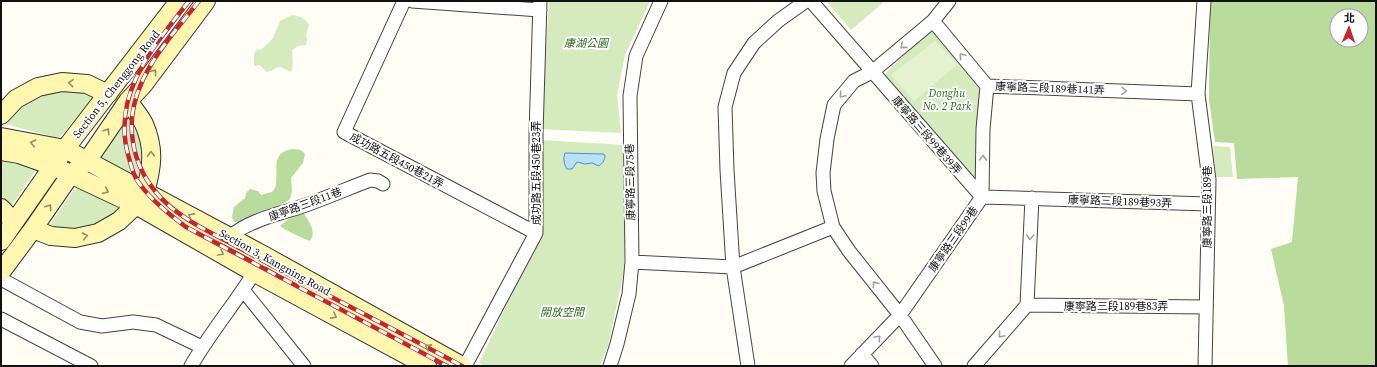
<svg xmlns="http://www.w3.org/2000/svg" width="1377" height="367" font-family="'Source Serif 4','Noto Sans TC',serif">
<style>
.green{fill:#d5ebbd}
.forest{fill:#b9dc9c;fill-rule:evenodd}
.pitch{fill:#e6f2cf}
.water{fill:#b9e0f7;stroke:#3f96cf}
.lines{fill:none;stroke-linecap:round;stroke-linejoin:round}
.street-casing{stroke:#444;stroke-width:15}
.secondary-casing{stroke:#333;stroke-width:20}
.street{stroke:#fff;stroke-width:13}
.secondary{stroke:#fff6b0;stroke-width:18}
.rail-casing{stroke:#c4262e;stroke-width:4.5}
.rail{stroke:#fff;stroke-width:3;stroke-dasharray:9;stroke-linecap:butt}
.oneway{stroke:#a0a0a0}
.oneway2{stroke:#948f68}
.labels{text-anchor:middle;stroke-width:4;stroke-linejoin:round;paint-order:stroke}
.park-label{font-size:11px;font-style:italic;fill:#2f6b1f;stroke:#fff}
.street-label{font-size:11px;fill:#111;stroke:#fff}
</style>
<rect width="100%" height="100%" fill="#fffdf5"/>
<path class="green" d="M549,1H650L625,55L617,95L621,133L540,129Z
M826,1H885L851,30Z
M292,15C300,16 305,18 309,25L306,35L307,38L306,45L298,46L292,50L293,64L292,70L290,72C273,62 279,70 267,72L259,65L254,66V55L256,50L262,49L273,38L280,21Z
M932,28L983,88L978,187L973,190L884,75Z
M51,86L95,94L63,134L59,137H55L1,123V120Z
M127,117C142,136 145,158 140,181L103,161L101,158V153Z
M541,140L625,145L624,271L608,346L600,366H484L479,363L542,231Z
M1213,146L1230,147L1233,177H1216Z
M1,157L35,167V171L10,208L5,205L1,199Z
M78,189H83L124,211L104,229L46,230L74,190Z"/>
<path class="forest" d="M1210,1H1376V366H1288L1284,306L1271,249L1292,242L1298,177L1237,179L1234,143L1215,142L1209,100ZM1337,16H1361V40H1337Z
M293,149L301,150L305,154L303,163L291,178L292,191L290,199C277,209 250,223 234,222L232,217L234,207L245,198L246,193L250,189L258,191L261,195L272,192C274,189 276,187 276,184C278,168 271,152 293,149Z
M300,213H304C309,223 317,231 310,241C305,239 284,230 280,226L287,220Z"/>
<path class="pitch" d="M935,41L958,64L914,101L891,75Z"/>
<path class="water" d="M565,153L603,154L605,155C605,160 603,163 599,166L592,163L585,164L577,162L572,169H567C564,165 563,158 565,153Z"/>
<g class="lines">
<defs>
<path id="street" d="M404,1L344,132L536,233
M412,1L540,10
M811,1L982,197
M1204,1L1198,94L1209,180L1205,366
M933,21L987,86L1198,94
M982,197L1208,204
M230,237C248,220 283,213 306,205C328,197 349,188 370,180L378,181L383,184
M632,262L733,267L833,227
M1,279L80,322L102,326L133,322L156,325L202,347
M243,290L304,366
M1027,305L1205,307
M1027,305L1032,198
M1,319L91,366
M862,354L872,366
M191,366C211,331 238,300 259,265
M465,366L536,233V134L540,1
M610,366L617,344L629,294L632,262L630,96L636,56L661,1
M748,366L733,267L727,170L725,107L734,73L754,43L778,21L806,1
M851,366L900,315L982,197L983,129L987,86
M935,366L900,315L849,251L833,227L824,191L823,173L827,139L834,105L854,81L872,72L933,21L949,1
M974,366L1027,305"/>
<path id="secondary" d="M128,101C133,108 140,116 144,124C155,149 152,168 145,192
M1,115L16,99L38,87L62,82L87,84L108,94
M1,137L65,149L265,256L462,366
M1,151L19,154L53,166L136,205L255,273L427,366
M1,208L14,222
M33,229L51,236L75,238L98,233L119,221L136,205
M1,241L65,149L179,1
M1,272L33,229L71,174L87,161L128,101L143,85L206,1"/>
</defs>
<use href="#street" class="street-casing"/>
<use href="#secondary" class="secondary-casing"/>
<use href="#street" class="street"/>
<use href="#secondary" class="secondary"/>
<defs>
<path id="rail" d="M189,1C153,47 110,96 129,158C131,166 134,177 139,183C152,201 169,214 186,227L447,366
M199,1C172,36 136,72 132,118C130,144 138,171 155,191C177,219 215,234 245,251C317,290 390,327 462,366"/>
</defs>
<use href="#rail" class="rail-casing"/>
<use href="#rail" class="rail"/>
</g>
<defs><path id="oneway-chevron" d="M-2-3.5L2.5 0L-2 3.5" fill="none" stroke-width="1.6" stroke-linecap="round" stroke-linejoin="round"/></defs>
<g class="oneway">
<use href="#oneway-chevron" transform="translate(903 46) rotate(140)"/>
<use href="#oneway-chevron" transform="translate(962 56) rotate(-130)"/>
<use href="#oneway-chevron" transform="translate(1124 91) rotate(2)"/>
<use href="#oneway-chevron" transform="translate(842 95) rotate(130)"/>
<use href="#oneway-chevron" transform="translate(983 158) rotate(-89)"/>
<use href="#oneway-chevron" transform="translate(1030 237) rotate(93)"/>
<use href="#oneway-chevron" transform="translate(875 284) rotate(-128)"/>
<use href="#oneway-chevron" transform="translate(1001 335) rotate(130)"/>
<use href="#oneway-chevron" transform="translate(878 338) rotate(-46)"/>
</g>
<g class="oneway2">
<use href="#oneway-chevron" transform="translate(154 72) rotate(-52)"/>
<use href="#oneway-chevron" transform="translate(71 83) rotate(-175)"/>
<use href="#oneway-chevron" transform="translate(107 131) rotate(-56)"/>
<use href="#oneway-chevron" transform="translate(33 143) rotate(-169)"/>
<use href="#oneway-chevron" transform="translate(151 154) rotate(-91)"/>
<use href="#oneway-chevron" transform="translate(106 191) rotate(25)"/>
<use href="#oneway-chevron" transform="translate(49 207) rotate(-56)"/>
<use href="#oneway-chevron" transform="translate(191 216) rotate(-152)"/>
<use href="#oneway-chevron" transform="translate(85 236) rotate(-12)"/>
<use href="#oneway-chevron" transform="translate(221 253) rotate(30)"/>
<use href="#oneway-chevron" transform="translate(334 316) rotate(28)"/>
<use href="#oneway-chevron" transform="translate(428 347) rotate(-151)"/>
</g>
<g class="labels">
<g class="park-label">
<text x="586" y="47">康湖公園</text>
<text x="947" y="97">Donghu<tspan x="947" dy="13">No. 2 Park</tspan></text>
<text x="562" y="316">開放空間</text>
</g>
<g class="street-label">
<text transform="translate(116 84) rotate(-52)" y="4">Section 5, Chenggong Road</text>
<text transform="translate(1050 88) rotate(2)" y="4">康寧路三段189巷141弄</text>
<text transform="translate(927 135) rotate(49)" y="4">康寧路三段99巷39弄</text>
<text transform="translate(397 160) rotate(28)" y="4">成功路五段450巷21弄</text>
<text transform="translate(536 173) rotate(-90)" y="4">成功路五段450巷23弄</text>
<text transform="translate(630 182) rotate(-91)" y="4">康寧路三段75巷</text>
<text transform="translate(1120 201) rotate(2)" y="4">康寧路三段189巷93弄</text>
<text transform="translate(305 204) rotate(-20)" y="4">康寧路三段11巷</text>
<text transform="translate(1207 207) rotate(-90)" y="4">康寧路三段189巷</text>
<text transform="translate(953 239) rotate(-55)" y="4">康寧路三段99巷</text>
<text transform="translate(275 262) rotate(29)" y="4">Section 3, Kangning Road</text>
<text x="1116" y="310">康寧路三段189巷83弄</text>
</g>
</g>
<rect width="1377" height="367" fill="none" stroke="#111111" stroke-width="4"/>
<g transform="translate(1349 28) rotate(2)"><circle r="19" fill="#ffffff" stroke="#a0a0a0"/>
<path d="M0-3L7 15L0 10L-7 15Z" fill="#c4262e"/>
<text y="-6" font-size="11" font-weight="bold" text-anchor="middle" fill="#111111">北</text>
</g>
</svg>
